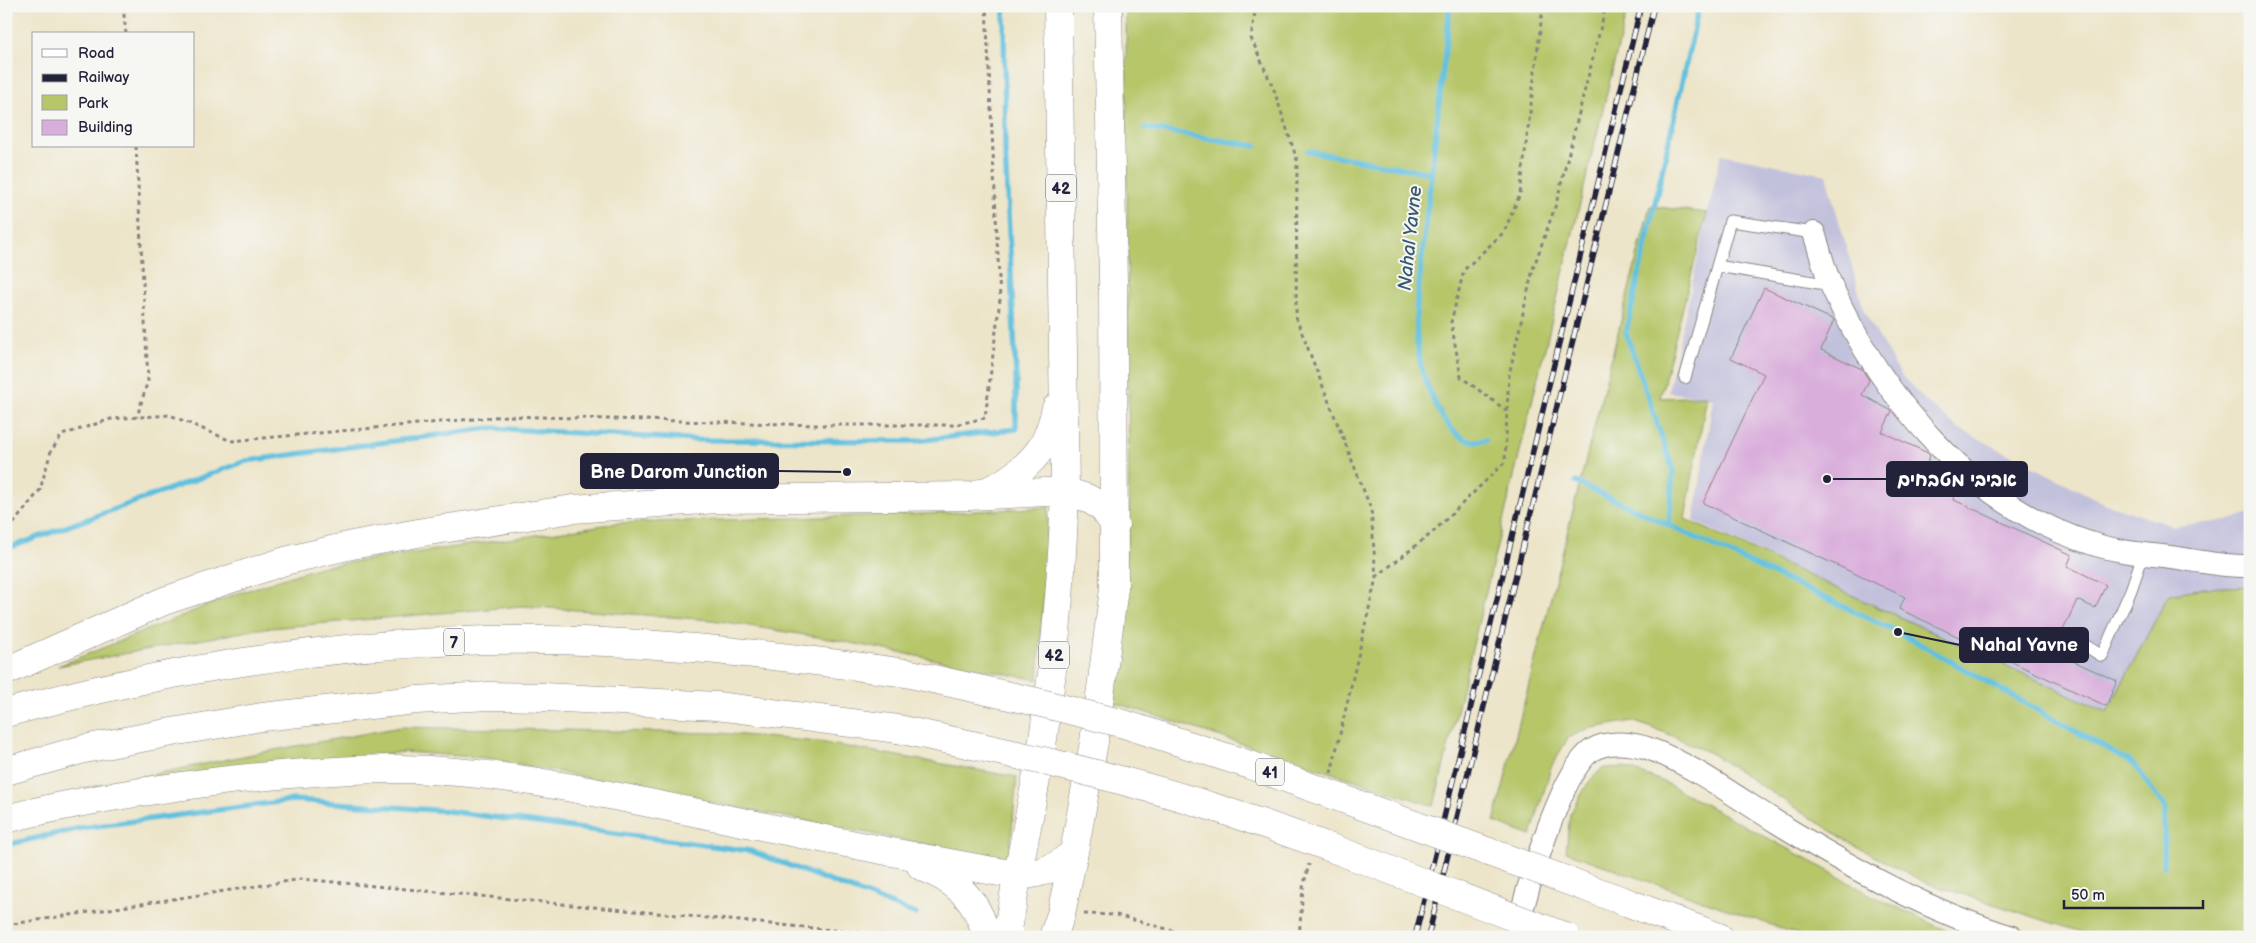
<svg xmlns="http://www.w3.org/2000/svg" width="2256" height="943" font-family="'Balsamiq Sans','Playpen Sans Hebrew',sans-serif">
<style>
.industrial{fill:#c2c1dc}
.green{fill:#b6c669;stroke:#6c7452}
.lines{fill:none;stroke-linecap:round;stroke-linejoin:round}
.stream{stroke:#60c0de;stroke-width:5.5}
.building{fill:#d9aedb}
.lane-casing{stroke:#888482;stroke-width:13}
.street-casing{stroke:#888482;stroke-width:24}
.highway-casing{stroke:#888482;stroke-width:29}
.path{stroke:#888482;stroke-width:3;stroke-dasharray:4 4;stroke-linecap:butt}
.lane{stroke:#fff;stroke-width:11}
.street{stroke:#fff;stroke-width:22}
.highway{stroke:#fff;stroke-width:28}
.rail-casing{stroke:#22223b;stroke-width:5.5}
.rail{stroke:#f6f6f2;stroke-width:4;stroke-dasharray:11;stroke-linecap:butt}
.highway-bridge-casing{stroke:#888482;stroke-width:29;stroke-linecap:butt}
.highway-bridge{stroke:#fff;stroke-width:28}
.labels{text-anchor:middle;stroke-width:4;stroke-linejoin:round;paint-order:stroke}
.shield{fill:#f6f6f2;stroke:#626272;stroke-width:1}
.shield-label{font-size:16px;font-weight:bold;fill:#22223b}
.water-label{font-size:19px;font-style:italic;fill:#385974;stroke:#f6f6f2}
.leader{fill:none;stroke:#22223b;stroke-width:2}
.callout-dot{fill:#22223b;stroke:#f6f6f2;stroke-width:2}
.callout{fill:#22223b;stroke:#22223b;stroke-width:2}
.callout-label{font-size:19px;text-anchor:middle;font-weight:bold;fill:#fff}
</style>
<rect width="100%" height="100%" fill="#f6f6f2"/>
<filter id="ink" filterUnits="userSpaceOnUse"><feTurbulence type="fractalNoise" baseFrequency=".02" numOctaves="2"/><feDisplacementMap in="SourceGraphic" scale="10" xChannelSelector="R" yChannelSelector="G"/><feConvolveMatrix kernelMatrix="1 2 1 2 8 2 1 2 1" color-interpolation-filters="sRGB"/></filter>
<filter id="wash" filterUnits="userSpaceOnUse"><feTurbulence type="fractalNoise" baseFrequency=".0096" numOctaves="4" result="noise"/><feDisplacementMap in="SourceGraphic" scale="20" xChannelSelector="R" yChannelSelector="G"/><feGaussianBlur stdDeviation="1.12" result="paint"/><feColorMatrix in="noise" values="0 0 0 0 0 0 0 0 0 0 0 0 0 0 0 0 0 1.4 0 .05"/><feComposite in="paint" operator="in"/></filter>
<g filter="url(#wash)">
<rect width="100%" height="100%" fill="#ede5c9"/>
<path class="industrial" d="M1721,154L1826,175L1865,313L1900,374L1929,404L1958,428L2104,503L2173,526L2227,521L2250,513V585L2169,596L2106,715L1694,521L1713,399L1668,392Z"/>
<path class="green" d="M1126,6H1628L1434,806L1110,701L1129,527Z
M1650,206L1707,213L1660,398L1707,396L1685,519L2107,712L2169,594L2203,588L2250,586V937H2121L2087,934L1924,882L1855,846L1712,754L1666,733L1632,721L1587,729L1568,738L1551,767L1531,836L1494,822Z
M1049,507L1038,680L836,640L712,620L522,606L259,629L58,666L233,595L319,567L618,523L924,514Z
M401,727L720,733L819,742L1017,777L1009,861L487,758L404,752L81,789L263,752Z
M1624,767L1662,781L1816,864L1871,895L1960,937H1805L1566,852L1570,814L1588,783L1602,768Z"/>
<g class="lines">
<path class="stream" d="M1450,6L1416,311C1417,324 1416,337 1418,350C1421,376 1441,430 1467,440C1473,442 1479,441 1486,440
M1145,128L1256,146
M1308,151L1431,173
M1576,482L1898,632L2134,764L2165,808L2164,866
M1669,525L1673,470L1626,333L1699,6
M6,549L246,461L490,428L697,440L915,441L1016,429V375L1005,150L1004,6
M6,845L81,828L294,800L447,811L751,851L916,914"/>
</g>
<g id="blocks">
<path class="building" d="M1764,288L1834,320L1821,350L1862,369L1869,380L1862,395L1892,411L1882,432L1928,453L1930,456L1923,472L1956,487L1954,500L2072,555L2067,566L2106,585L2095,608L2077,600L2053,652L2117,681L2106,706L1899,609L1905,597L1703,503L1764,374L1731,358Z"/>
</g>
</g>
<g filter="url(#ink)">
<use href="#blocks" fill-opacity="0" stroke="#888482" stroke-width="1"/>
<g class="lines">
<defs>
<path id="lane" d="M1717,266L1831,285
M1685,378L1730,221L1814,233
M2075,639L2102,656L2131,590L2143,555"/>
<path id="street" d="M1814,233C1820,251 1824,270 1832,287C1881,396 1972,506 2090,543C2122,554 2156,554 2190,560C2210,563 2229,567 2250,566
M1515,937C1525,897 1560,771 1592,750C1608,740 1633,743 1650,749C1693,765 1739,799 1778,823C1853,869 1928,911 2012,937"/>
<path id="highway" d="M981,493C1004,486 1031,465 1043,445C1050,433 1053,421 1056,408
M6,671L164,601L285,561L352,545L429,531L573,509L718,499L969,496L1065,491L1087,498L1102,507L1115,525
M6,713C161,670 327,644 488,640C627,637 768,654 906,673
M6,771L84,749L172,732L262,717L416,700L489,696L544,697L717,706L898,729
M6,819C79,800 154,789 229,780C285,774 342,769 398,769C499,770 599,793 698,813C804,835 909,856 1016,875C1039,876 1057,868 1074,852
M921,866C957,881 977,899 987,937
M1626,902L1719,937
M1007,937C1017,868 1034,801 1044,732C1056,652 1062,572 1065,491L1058,6
M1053,937L1061,914L1074,852L1094,742L1114,588L1113,282L1108,6"/>
</defs>
<use href="#lane" class="lane-casing"/>
<use href="#street" class="street-casing"/>
<use href="#highway" class="highway-casing"/>
<path class="path" d="M123,6L126,34
M1256,6L1251,38L1274,90L1297,160L1296,318L1371,509L1376,578L1331,773
M136,146L148,380L137,417
M1507,410L1509,375L1533,269L1556,204L1606,6
M6,527L13,524L40,490L51,451L62,435L111,419L170,415L231,441L506,416L818,425H954L985,418L1000,299L986,6
M1376,577L1432,533L1505,462L1507,411L1461,377L1451,322L1464,270L1504,232L1520,194L1543,6
M1084,914L1116,915L1196,937
M6,925L302,879L906,937
M1299,937L1303,888L1309,864"/>
<use href="#lane" class="lane"/>
<use href="#street" class="street"/>
<use href="#highway" class="highway"/>
<defs>
<path id="rail" d="M1415,937L1641,6
M1428,937L1654,6"/>
</defs>
<use href="#rail" class="rail-casing"/>
<use href="#rail" class="rail"/>
<defs>
<path id="highway-bridge" d="M906,673L1037,702L1124,724L1250,765L1626,902
M898,729C1006,752 1114,775 1219,809C1336,847 1451,894 1566,937"/>
</defs>
<use href="#highway-bridge" class="highway-bridge-casing"/>
<use href="#highway-bridge" class="highway-bridge"/>
</g>
</g>
<g class="labels">
<g class="shield">
<rect x="1046" y="174.5" width="30" height="27" rx="4"/>
<rect x="444" y="628.5" width="20" height="27" rx="4"/>
<rect x="1039" y="641.5" width="30" height="27" rx="4"/>
<rect x="1256" y="758.5" width="28" height="27" rx="4"/>
</g>
<g class="shield-label">
<text x="1061" y="194">42</text>
<text x="454" y="648">7</text>
<text x="1054" y="661">42</text>
<text x="1270" y="778">41</text>
</g>
<g class="water-label">
<text transform="translate(1409 238) rotate(-84)" y="7">Nahal Yavne</text>
</g>
</g>
<path class="leader" d="M847 472L778 471M1827 479L1887 479M1898 632L1960 645"/>
<g class="callout-dot">
<circle cx="847" cy="472" r="5"/>
<circle cx="1827" cy="479" r="5"/>
<circle cx="1898" cy="632" r="5"/>
</g>
<g class="callout">
<rect x="581" y="454" width="197" height="34" rx="5"/>
<rect x="1887" y="462" width="140" height="34" rx="5"/>
<rect x="1960" y="628" width="128" height="34" rx="5"/>
</g>
<g class="callout-label">
<text x="679" y="478">Bne Darom Junction</text>
<text x="1957" y="486">אביבי מטבחים</text>
<text x="2024" y="651">Nahal Yavne</text>
</g>
<rect width="2256" height="943" fill="none" stroke="#f6f6f2" stroke-width="25"/>
<rect x="32" y="32" width="162" height="115" fill="#f6f6f2" stroke="#a1a1a9"/>
<rect x="42" y="49" width="25" height="8" fill="#ffffff" stroke="#a1a1a9"/>
<text x="78" y="58" font-size="15" fill="#22223b">Road</text>
<rect x="42" y="74" width="25" height="8" fill="#22223b" stroke="#a1a1a9"/>
<text x="78" y="82" font-size="15" fill="#22223b">Railway</text>
<rect x="42" y="95" width="25" height="15" fill="#b6c669" stroke="#a1a1a9"/>
<text x="78" y="108" font-size="15" fill="#22223b">Park</text>
<rect x="42" y="120" width="25" height="15" fill="#d9aedb" stroke="#a1a1a9"/>
<text x="78" y="132" font-size="15" fill="#22223b">Building</text>
<path d="M2064 900v8h139v-8" fill="none" stroke="#22223b" stroke-width="2.5"/>
<text x="2071" y="900" font-size="15" fill="#22223b" stroke="#f6f6f2" stroke-width="4" paint-order="stroke">50 m</text>
</svg>
